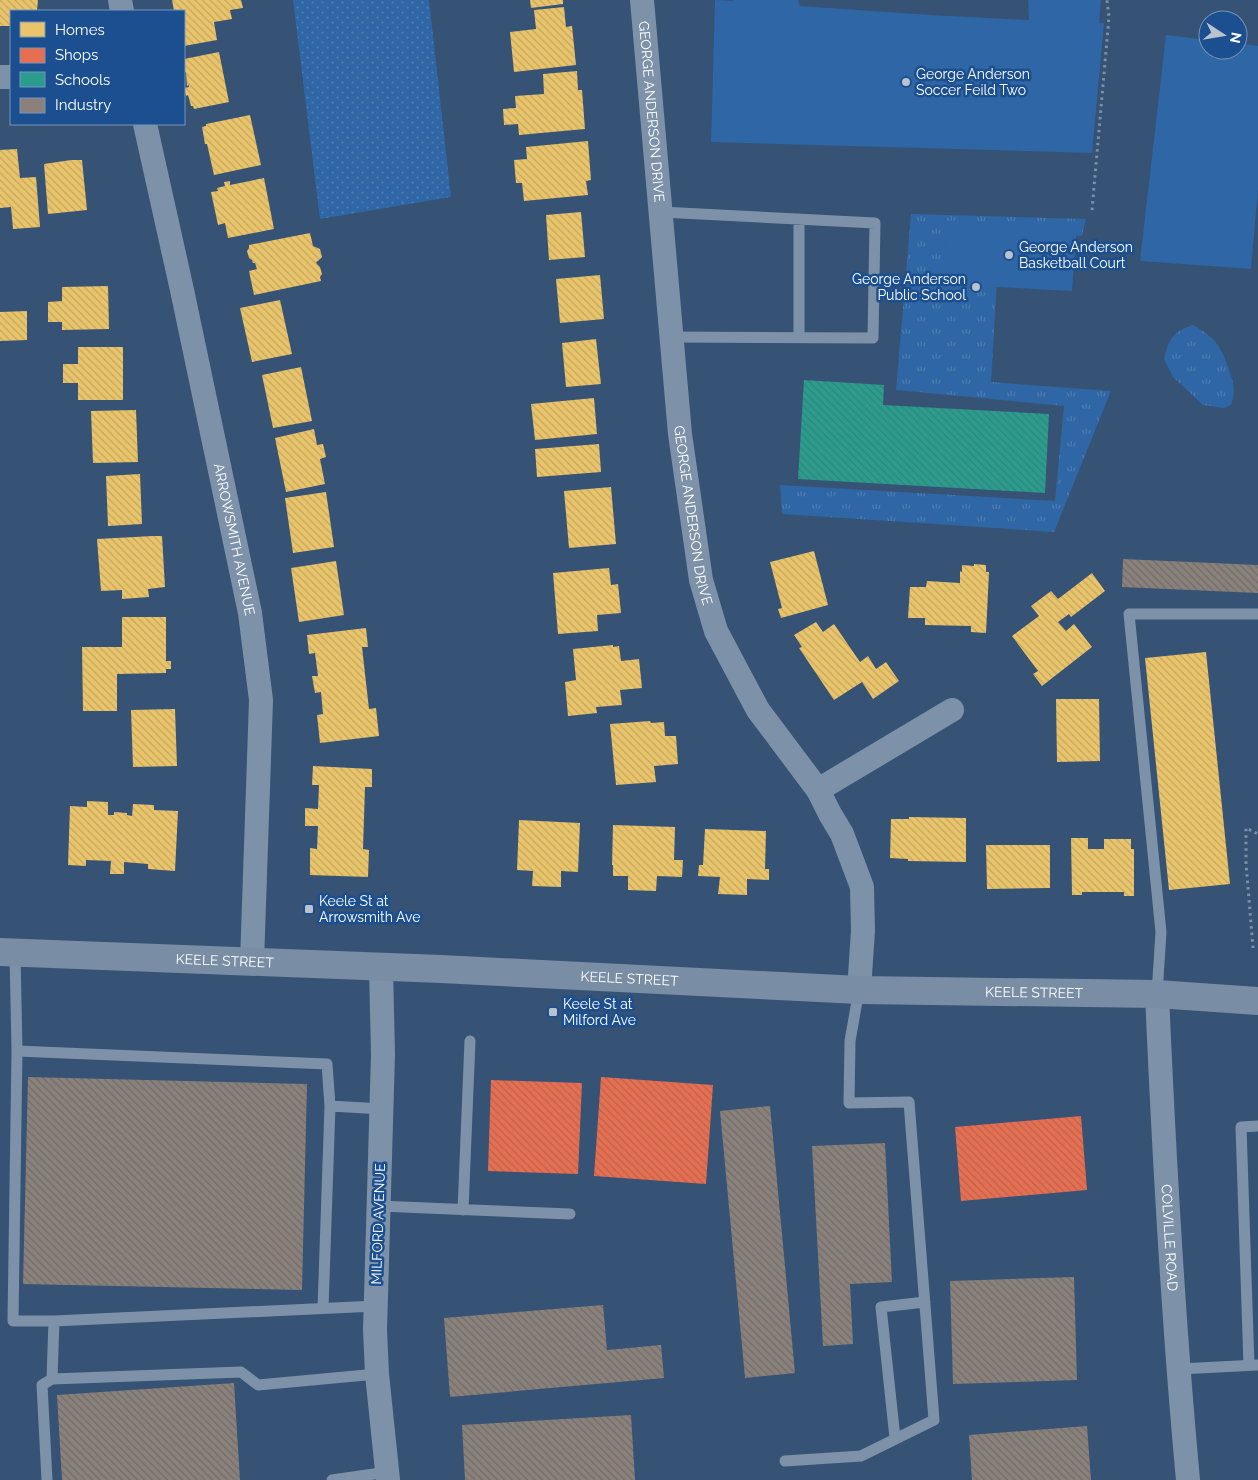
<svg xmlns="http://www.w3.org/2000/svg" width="1258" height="1480" font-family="Raleway,sans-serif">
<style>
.grass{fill:url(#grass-dots)}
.park{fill:url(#park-tufts)}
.garden{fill:#2f66a5}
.homes{fill:url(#homes-back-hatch)}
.shops{fill:url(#shops-back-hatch)}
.schools{fill:url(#schools-back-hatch)}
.industry{fill:url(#industry-back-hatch)}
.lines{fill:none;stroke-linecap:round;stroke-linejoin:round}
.path{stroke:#7d92a8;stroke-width:3;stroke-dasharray:2.5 4;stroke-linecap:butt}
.lane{stroke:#7d92a8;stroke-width:11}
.street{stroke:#7d92a8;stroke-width:24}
.secondary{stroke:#798da4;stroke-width:28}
.poi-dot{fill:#b9c2ce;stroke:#1b4f8f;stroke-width:2}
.labels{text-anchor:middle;stroke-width:5;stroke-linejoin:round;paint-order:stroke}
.poi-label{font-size:14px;fill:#fff;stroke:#1b4f8f;text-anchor:start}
.street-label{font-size:14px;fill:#fff;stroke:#1b4f8f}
</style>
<defs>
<pattern id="grass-dots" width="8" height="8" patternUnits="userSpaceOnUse" patternTransform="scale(1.25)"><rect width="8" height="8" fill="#2f66a5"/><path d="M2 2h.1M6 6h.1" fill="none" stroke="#4e7db2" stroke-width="1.8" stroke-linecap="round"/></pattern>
<pattern id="park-tufts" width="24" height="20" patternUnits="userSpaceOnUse" patternTransform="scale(1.25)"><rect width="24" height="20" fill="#2f66a5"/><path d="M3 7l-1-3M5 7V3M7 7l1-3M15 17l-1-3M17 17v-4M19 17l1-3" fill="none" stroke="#4e7db2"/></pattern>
<pattern id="homes-back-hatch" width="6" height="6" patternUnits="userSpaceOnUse" patternTransform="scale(1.25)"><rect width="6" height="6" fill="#e9c46a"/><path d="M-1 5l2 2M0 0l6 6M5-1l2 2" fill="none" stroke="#c2a662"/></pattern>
<pattern id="shops-back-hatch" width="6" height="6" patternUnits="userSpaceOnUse" patternTransform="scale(1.25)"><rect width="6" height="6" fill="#e76f51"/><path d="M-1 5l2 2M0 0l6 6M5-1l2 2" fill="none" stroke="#b86450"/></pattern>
<pattern id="schools-back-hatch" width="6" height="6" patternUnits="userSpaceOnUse" patternTransform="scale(1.25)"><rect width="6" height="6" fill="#2a9d8f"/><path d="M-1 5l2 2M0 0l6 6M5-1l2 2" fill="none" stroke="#368178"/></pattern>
<pattern id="industry-back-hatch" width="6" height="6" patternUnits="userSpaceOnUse" patternTransform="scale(1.25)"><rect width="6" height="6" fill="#8a817c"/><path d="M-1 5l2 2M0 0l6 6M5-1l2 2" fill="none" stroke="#716c69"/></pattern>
</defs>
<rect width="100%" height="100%" fill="#365274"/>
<path class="grass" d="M293,0H429L451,197L320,219Z"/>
<path class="park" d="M911,214L1086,219L1082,236L1000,229L991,382L1111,391L1054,532L782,514L780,485L1055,501L1064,406L896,390Z
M1193,325C1215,338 1221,345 1229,370C1234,385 1236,389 1231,405L1224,408L1203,405L1173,377L1164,359C1169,338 1173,332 1193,325Z"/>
<path class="garden" d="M715,0L733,1V0H798L800,6L930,15L1029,20L1028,0H1101L1099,23H1104L1092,153L711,142Z
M1166,35L1208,40V50H1238V43L1258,46V190L1251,269L1140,261Z
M946,221L1077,226L1072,291L942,284Z"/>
<path class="homes" d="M0,0H38L37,11H11V26H0Z
M172,0H241L243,8L230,10L232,19L214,22L217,40L184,46V11H174Z
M530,0H563V4L531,8Z
M564,7L566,27L572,26L576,65L514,72L510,32L536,29L534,10Z
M219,52L229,102L194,109L193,106H191L188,95L186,96L184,88L189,87V85L187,86L186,72L184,73V59Z
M577,71L578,90H582L585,129L519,135L518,124L504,125L503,109L516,108L515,96L544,94L543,74Z
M250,115L261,165L214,175L207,144H205L202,127L206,126V124Z
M588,141L591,180L586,181L588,195L524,201L522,183H516L514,160L527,159L526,147Z
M17,149L20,178L36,177L40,227L13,229L11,207L0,208V150Z
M71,160H82L87,210L48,214L44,164Z
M264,178L274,229L228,238L225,223L218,225L211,192L218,191L217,188L225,186L224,182L230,181V185Z
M581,212L585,257L549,260L546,215Z
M310,233L313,246L320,249L322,257L318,261L316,262L317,264L320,267L322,274L320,277L321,281L254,295L249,271L257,269L255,263H253L252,260L249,258L247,251L249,248V245Z
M600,275L604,319L560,323L556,279Z
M108,286L109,329L62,330V322H48V302L62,301V287Z
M280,300L292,354L252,362L240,308Z
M27,311V340L0,341V312Z
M596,339L601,384L566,387L562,343Z
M78,347H123V400H78V383H63V364H78Z
M301,367L312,421L273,428L262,375Z
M594,398L597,434L535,440L531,404Z
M136,410L138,462L93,463L91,411Z
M314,429L317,445L323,444L326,457L320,459L325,484L286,492L275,438Z
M599,444L601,472L537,477L535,449Z
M140,474L142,524L108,526L106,476Z
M611,487L616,544L569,548L564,491Z
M326,492L334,547L293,553L285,498Z
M153,536H162L165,587L148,589L149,597L122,599V590L101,591L97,539Z
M814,551L828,605L781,618L778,609L782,608L770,562Z
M336,561L344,615L299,622L291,568Z
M974,564L986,565V572H989L986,633L971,632V626L925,625V618H908L910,587H926L927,581L960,583V571L962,572V565L974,566Z
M609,568L611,585L618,584L621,613L597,615L598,631L558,634L553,573Z
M1092,573L1105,591L1071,617L1069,614L1058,622L1066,631L1074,624L1092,647L1042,686L1033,674L1038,671L1012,636L1039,616L1031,606L1051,591L1058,599Z
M122,617H166V661H171V669H166V673L117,674V711H83L82,647H122Z
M816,622L823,632L834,624L860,662L868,656L876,669L886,662L899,681L873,699L862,682L834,700L799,648L802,647L794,635Z
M366,628L368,647H362L369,709L376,708L379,736L320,743L317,715L323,714L321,692L315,693L312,676H318L315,653L309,654L307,635Z
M613,645V647L619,646L621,661L639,659L642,688L620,690L622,705L596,707L597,713L568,716L565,682L576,680L573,649Z
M1206,652L1230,884L1169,890L1145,658Z
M1056,699H1099L1100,761L1057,762Z
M175,709L177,766L133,767L131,710Z
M650,721L651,723L664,722L665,736H676L678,764L654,766L656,782L616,785L610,724Z
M313,766L372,769V787H365L363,849L369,850L368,877L310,875V848L317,849L318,826H305V808L318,809L319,785H312Z
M87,801L108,802V815H114V812L127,813V815L132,816L133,804L154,805V810L178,811L175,871L148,869V864L124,862V874H110L111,861L86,860V866L68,865L70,806L87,807Z
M909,817L966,818V862L908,861V859L890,858L891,819H909Z
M519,820L580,823L578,872L561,871V887L532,886L533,871L517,870Z
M613,825L675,827L674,860H683L682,877L657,876L656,891L628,890V876H613V865H612Z
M705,829L766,831L765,869H769V880L747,879V895L718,894L720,877L698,876L699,865H703Z
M1071,838H1088V849H1104V839H1131V849H1134V896H1124V892H1082V895H1072Z
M986,845H1050V888L987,889Z"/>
<path class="shops" d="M601,1077L713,1085L706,1184L594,1176Z
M491,1080L582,1083L578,1174L488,1171Z
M1081,1116L1087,1190L961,1201L955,1127Z"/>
<path class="schools" d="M804,380L884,385L883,405L1049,414L1045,493L798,479Z"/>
<path class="industry" d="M1123,559L1258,565V593L1122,587Z
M28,1077L307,1084L302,1290L23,1284Z
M770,1106L795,1373L745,1378L720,1111Z
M885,1143L892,1282L850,1284L853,1344L823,1346L812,1146Z
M1074,1277L1077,1380L953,1384L950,1281Z
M603,1305L607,1350L661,1345L664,1378L450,1397L444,1318Z
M234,1383L240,1480H62L57,1395Z
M631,1415L635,1480H465L462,1425Z
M1087,1426L1091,1480H972L969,1435Z"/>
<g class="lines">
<path class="path" d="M1092,210L1109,17L1107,0
M1253,948L1246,863V828L1258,834"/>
<path class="lane" d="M661,212L875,223L873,338L672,337
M799,219V337
M15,953L17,1051L327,1064L330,1106L382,1109
M1157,994L1161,932L1129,614H1258
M17,1051L13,1321H54L376,1306
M379,1206L570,1214
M463,1210L470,1041
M323,1308L330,1106
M54,1321L52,1379L241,1372L258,1385L377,1374
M1249,1365L1241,1127L1258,1126
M1179,1369L1258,1365
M895,1438L881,1307L925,1302
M785,1461L861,1456L934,1420L909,1102L849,1103L850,1041L859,990
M47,1480L42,1385L52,1379
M332,1480L388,1472"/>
<g class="street">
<path d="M120,0L122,11"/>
<path id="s1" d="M642,0L680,434L701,580L716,631L758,710L818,790L830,814L842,834L862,887L863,931L859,990"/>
<path d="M0,77H11"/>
<path id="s2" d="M145,124L182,290L250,613L261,700L252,962"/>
<path d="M818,790L952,710"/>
<path d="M381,967L383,1054L375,1330L377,1374L388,1480"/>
<path id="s3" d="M1157,994C1164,1156 1173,1319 1188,1480"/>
</g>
<path class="secondary" id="s4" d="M0,952L441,969L859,990L1157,994L1258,1001"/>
</g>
<g class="poi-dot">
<circle cx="906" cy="82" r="5"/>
<circle cx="1009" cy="255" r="5"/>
<circle cx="976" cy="287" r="5"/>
<rect x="304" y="904" width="10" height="10" rx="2.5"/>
<rect x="548" y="1007" width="10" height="10" rx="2.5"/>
</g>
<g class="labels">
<g class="poi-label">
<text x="916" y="79">George Anderson<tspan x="916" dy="16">Soccer Feild Two</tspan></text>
<text x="1019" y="252">George Anderson<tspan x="1019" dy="16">Basketball Court</tspan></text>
<text x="966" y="284" text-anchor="end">George Anderson<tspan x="966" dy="16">Public School</tspan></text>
<text x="319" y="906">Keele St at<tspan x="319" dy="16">Arrowsmith Ave</tspan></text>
<text x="563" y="1009">Keele St at<tspan x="563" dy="16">Milford Ave</tspan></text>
</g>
<g class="street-label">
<text dy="5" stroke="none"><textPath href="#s1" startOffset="112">GEORGE ANDERSON DRIVE</textPath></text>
<text dy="5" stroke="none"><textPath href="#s1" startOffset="518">GEORGE ANDERSON DRIVE</textPath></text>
<text dy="5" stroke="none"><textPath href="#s2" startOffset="425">ARROWSMITH AVENUE</textPath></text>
<text dy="5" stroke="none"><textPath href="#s4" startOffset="225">KEELE STREET</textPath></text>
<text dy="5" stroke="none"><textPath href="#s4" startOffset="630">KEELE STREET</textPath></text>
<text dy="5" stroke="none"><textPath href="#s4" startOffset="1035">KEELE STREET</textPath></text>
<text transform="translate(378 1224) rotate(-88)" y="5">MILFORD AVENUE</text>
<text dy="5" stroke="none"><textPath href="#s3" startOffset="244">COLVILLE ROAD</textPath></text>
</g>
</g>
<rect x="10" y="10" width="175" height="115" fill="#1b4f8f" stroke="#7695bc"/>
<rect x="20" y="22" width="25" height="15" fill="#e9c46a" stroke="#7695bc"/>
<text x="55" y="35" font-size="15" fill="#ffffff">Homes</text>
<rect x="20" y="48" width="25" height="15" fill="#e76f51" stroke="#7695bc"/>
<text x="55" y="60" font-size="15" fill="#ffffff">Shops</text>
<rect x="20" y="72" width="25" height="15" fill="#2a9d8f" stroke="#7695bc"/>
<text x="55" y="85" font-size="15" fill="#ffffff">Schools</text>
<rect x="20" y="98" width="25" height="15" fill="#8a817c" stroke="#7695bc"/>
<text x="55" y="110" font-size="15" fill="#ffffff">Industry</text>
<g transform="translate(1223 35) rotate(102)"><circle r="24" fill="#1b4f8f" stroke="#7695bc"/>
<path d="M0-4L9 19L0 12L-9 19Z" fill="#b9c2ce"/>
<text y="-8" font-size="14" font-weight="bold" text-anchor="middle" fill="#ffffff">N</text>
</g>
</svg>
